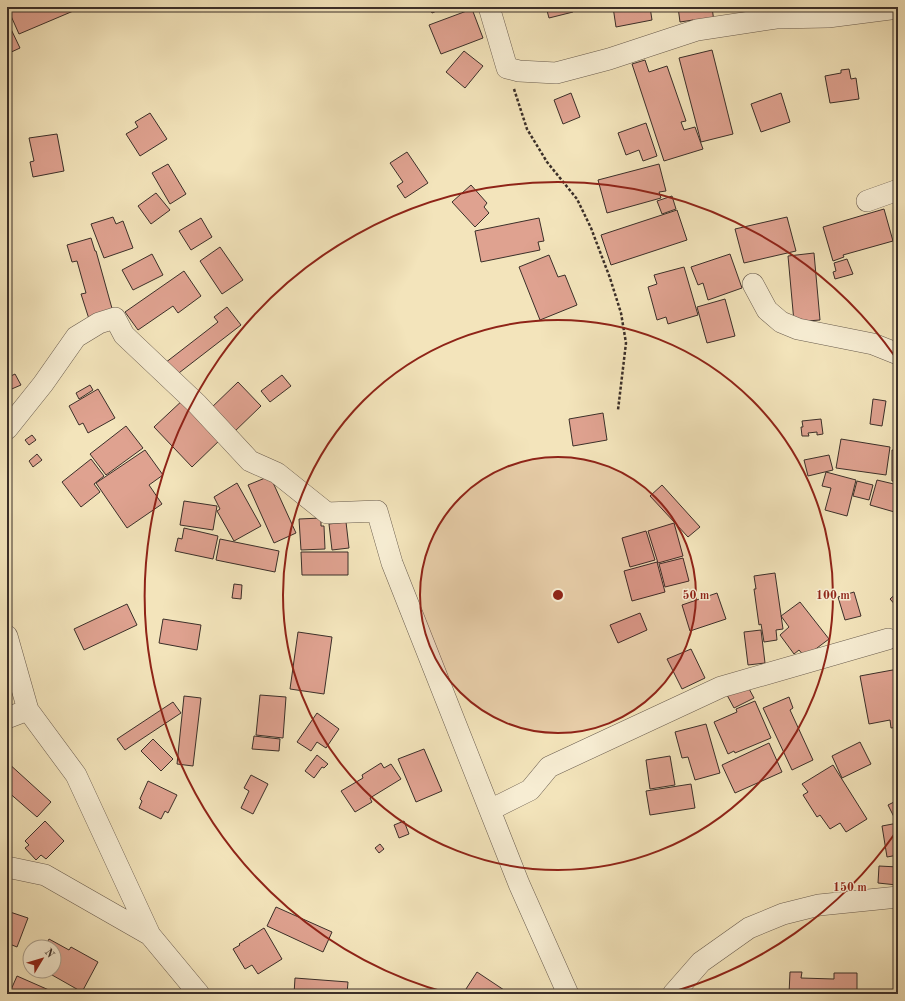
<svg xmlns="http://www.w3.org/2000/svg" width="905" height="1001" font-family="'Old Standard TT',serif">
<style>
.building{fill:#dfa290;stroke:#3b2f29}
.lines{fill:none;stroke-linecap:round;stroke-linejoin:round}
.minor-casing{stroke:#695c4e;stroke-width:22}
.path{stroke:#3b2f29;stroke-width:2.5;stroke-dasharray:3 2;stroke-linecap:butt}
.minor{stroke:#f7edd3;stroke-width:21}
.ring{fill:none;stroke:#8f2418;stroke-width:2}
.centre{fill:#8f2418;stroke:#f7edd3;stroke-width:2}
.ring-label{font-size:12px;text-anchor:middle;font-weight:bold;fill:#8f2418;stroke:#f7edd3;stroke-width:3;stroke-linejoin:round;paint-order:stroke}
</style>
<rect width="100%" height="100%" fill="#f3e4bb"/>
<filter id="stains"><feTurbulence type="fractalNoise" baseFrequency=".005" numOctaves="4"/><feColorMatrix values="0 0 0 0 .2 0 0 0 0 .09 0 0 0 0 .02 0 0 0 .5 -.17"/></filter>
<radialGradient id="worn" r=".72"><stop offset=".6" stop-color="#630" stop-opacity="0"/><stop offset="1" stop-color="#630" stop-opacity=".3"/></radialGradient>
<path class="building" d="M7,7H77L78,9L19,34Z
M429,7H446L432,13Z
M546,7H572L573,12L549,18Z
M613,7H650L652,20L616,27Z
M678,7H712L714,22L693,25V20L680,22Z
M472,9L483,38L441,54L429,25Z
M10,27L20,48L7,54V29Z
M712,50L733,134L701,142L679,58Z
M464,51L483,66L465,88L446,72Z
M645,60L649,72L667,66L686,121L681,122L684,130L695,127L703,149L664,161L632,64Z
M849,69L851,79L856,78L859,99L830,103L825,76L841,73V70Z
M571,93L580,117L563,124L554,100Z
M781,93L790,122L761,132L751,104Z
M150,113L167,139L140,156L126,134L138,127L135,122Z
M646,123L657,156L643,161L639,150L626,155L618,133Z
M57,134L64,171L33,177L30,162L34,161L29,138Z
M407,152L428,183L405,198L397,186L403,182L390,163Z
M168,164L186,194L170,204L152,173Z
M659,164L666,191L659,192L661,198L607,213L598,180Z
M471,185L487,203L484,207L489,213L475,227L452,202Z
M156,193L170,210L151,224L138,206Z
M672,196L676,209L662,214L657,201Z
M884,209L893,241L843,255L844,257L833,261L823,227Z
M677,210L687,240L611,265L601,235Z
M113,217L116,224L123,221L133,248L104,258L91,224Z
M787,217L796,251L744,263L735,229Z
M201,218L212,237L191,250L179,231Z
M539,218L544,241L538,242L540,250L481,262L475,231Z
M91,238L95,251H96L113,312L89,319L81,294L86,293L77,261L72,262L67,245Z
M220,247L243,280L222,294L200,261Z
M814,253L820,320L794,322L788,256Z
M152,254L163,275L133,290L122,270Z
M730,254L742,288L708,300L703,283L698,285L691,267Z
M549,255L558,277L565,275L577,305L540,320L519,267Z
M847,259L853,274L835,279L833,272L836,271L834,263Z
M684,267L698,315L668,324L666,317L657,320L648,287L657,284L654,275Z
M184,271L201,296L178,313L173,306L138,330L125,312Z
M725,299L735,336L707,343L697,307Z
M227,307L241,325L175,376L165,363L218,322L214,317Z
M7,369L11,376L15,374L21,385L7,391Z
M282,375L291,386L270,402L261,391Z
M238,382L261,406L232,434L209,410Z
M90,385L93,390L79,399L76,393Z
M98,389L115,418L88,433L83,423L79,425L69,406Z
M185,398L223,437L192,467L154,427Z
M873,399L886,401L882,426L870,424Z
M603,413L607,440L573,446L569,419Z
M821,419L823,434L817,435V432L808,433L809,436H802L801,427H803L802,421Z
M126,426L143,448L106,475L90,454Z
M32,435L36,440L29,445L25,440Z
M841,439L890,447L886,475L836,468Z
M145,450L163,475L149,485L162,504L127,528L96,483Z
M892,450H898V482L892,481Z
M37,454L42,460L33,467L29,461Z
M829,455L833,470L808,476L804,460Z
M91,459L104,476L94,484L100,492L81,507L62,482Z
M826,472L856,480L847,516L825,510L831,488L822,486Z
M270,476L296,533L274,543L248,485Z
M877,480L898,485V513L870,505Z
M857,481L873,485L869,500L853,496Z
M237,483L261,526L234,541L217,511L220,509L214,497Z
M662,485L700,527L688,537L650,496Z
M184,501L217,506L213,530L180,525Z
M321,518V526H324L325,549L301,550L299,519Z
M346,522L349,548L332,550L329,524Z
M674,523L683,556L658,563L648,531Z
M184,528L218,536L213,559L175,551L178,538L182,539Z
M646,531L655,560L630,567L622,538Z
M220,539L279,551L275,572L216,560Z
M301,552H348V575H302Z
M683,558L689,581L665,587L659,564Z
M657,562L665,592L632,601L624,571Z
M775,573L783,629L776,630L777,640L764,642L761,624L759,625L754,589H756L754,576Z
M234,584L242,585L241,599L232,598Z
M854,592L861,616L845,620L838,597Z
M898,592V608L890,599Z
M717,593L726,619L690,631L682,605Z
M800,602L829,639L805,657L799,650L794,654L780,635L789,627L781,616Z
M127,604L137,625L84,650L74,629Z
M640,613L647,630L618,643L610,625Z
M163,619L201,625L197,650L159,643Z
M761,630L765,663L748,665L744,632Z
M298,632L332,637L324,694L290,689Z
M691,649L705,678L682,689L667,659Z
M898,669V727L891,728L890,720L869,724L860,676Z
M747,685L754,698L734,708L727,695Z
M260,695L286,697L283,738L256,735Z
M184,696L201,698L193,766L177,764Z
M789,697L793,708L790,710L813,760L792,770L763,708Z
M755,701L771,738L735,753L734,751L728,754L714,722L737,712L736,709Z
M173,702L181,713L125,750L117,739Z
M317,713L339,729L326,748L317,742L311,751L297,742Z
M706,724L720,773L695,780L688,757L682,758L675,732Z
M254,736L280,739L279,751L252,749Z
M153,739L173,759L161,771L141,751Z
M860,742L871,764L842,778L832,756Z
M769,743L782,772L735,793L722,765Z
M424,749L442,791L416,802L398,759Z
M317,755L328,764L324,768L322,767L314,778L305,771Z
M670,756L675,785L650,789L646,760Z
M7,762L51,802L37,817L7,791Z
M381,763L384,768L391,764L401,779L370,798L372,802L355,812L341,791L363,778L362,775Z
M833,765L867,819L846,832L840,823L830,829L820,815L817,817L803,795L808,792L802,784Z
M251,775L268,784L253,814L241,808L249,791L244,788Z
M148,781L177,795L168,813L165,811L161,819L139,808L142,801L140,799Z
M691,784L695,808L650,815L646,791Z
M898,800V815L894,817L888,805Z
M45,821L64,841L46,859L41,855L36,860L25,848L29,845L25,841Z
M404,821L409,834L399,838L394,825Z
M898,823V855L887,857L882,826Z
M380,844L384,849L379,853L375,848Z
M879,866L898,867L897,885L878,883Z
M276,907L332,932L323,952L267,926Z
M7,911L28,918L17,947L7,943Z
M264,928L282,959L258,974L252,965L245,969L233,949L240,945L239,944Z
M49,939L69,950L71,947L98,962L82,992L45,971H54V947H45Z
M477,972L510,994H473L466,989Z
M790,972H802L801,978L834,979V973H857V994H789Z
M17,976L58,994H15L10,992Z
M295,978L348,982L347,994H294Z"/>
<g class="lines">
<defs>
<path id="minor" d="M489,7L507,68L519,71L556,73L609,59L697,30L776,18L828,17L898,8
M867,201L898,190
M753,284L767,310L781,322L798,329L873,344L898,354
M7,429L43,384L76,337L99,323L115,318L124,335L197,404L250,461L277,473L327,513L377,511L392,563L519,884L568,994
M7,636L28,710L7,718
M28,710L76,775L150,935L199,994
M490,810L530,790L549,767L721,687L888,639
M7,867L45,875L150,935
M673,994L701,962L749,928L783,914L819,905L898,897"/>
</defs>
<use href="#minor" class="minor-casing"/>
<path class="path" d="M514,89L527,129L547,162L577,199L591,228L610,278L621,313L626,343L618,410"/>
<use href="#minor" class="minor"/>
</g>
<circle cx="558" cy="595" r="138" fill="#8f2418" fill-opacity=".12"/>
<g class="ring">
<circle cx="558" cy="595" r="138"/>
<circle cx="558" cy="595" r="275"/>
<path d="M896 832A413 413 0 0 1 665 994M451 994A413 413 0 1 1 896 358"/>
</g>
<circle cx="558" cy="595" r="6" class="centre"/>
<g class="ring-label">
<text x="696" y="599">50 m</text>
<text x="833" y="599">100 m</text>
<text x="850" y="891">150 m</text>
</g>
<rect width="905" height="1001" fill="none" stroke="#f3e4bb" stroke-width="24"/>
<rect x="8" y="8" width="889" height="985" fill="none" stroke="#3b2f29" stroke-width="2"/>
<rect x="12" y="12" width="881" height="977" fill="none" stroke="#3b2f29"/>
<g transform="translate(42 959) rotate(52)"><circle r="19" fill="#f7edd3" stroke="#aca18f"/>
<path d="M0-3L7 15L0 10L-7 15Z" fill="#8f2418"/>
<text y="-6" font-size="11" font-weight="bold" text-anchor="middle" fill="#3b2f29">N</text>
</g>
<rect width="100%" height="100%" filter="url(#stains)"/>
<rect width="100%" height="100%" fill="url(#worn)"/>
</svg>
